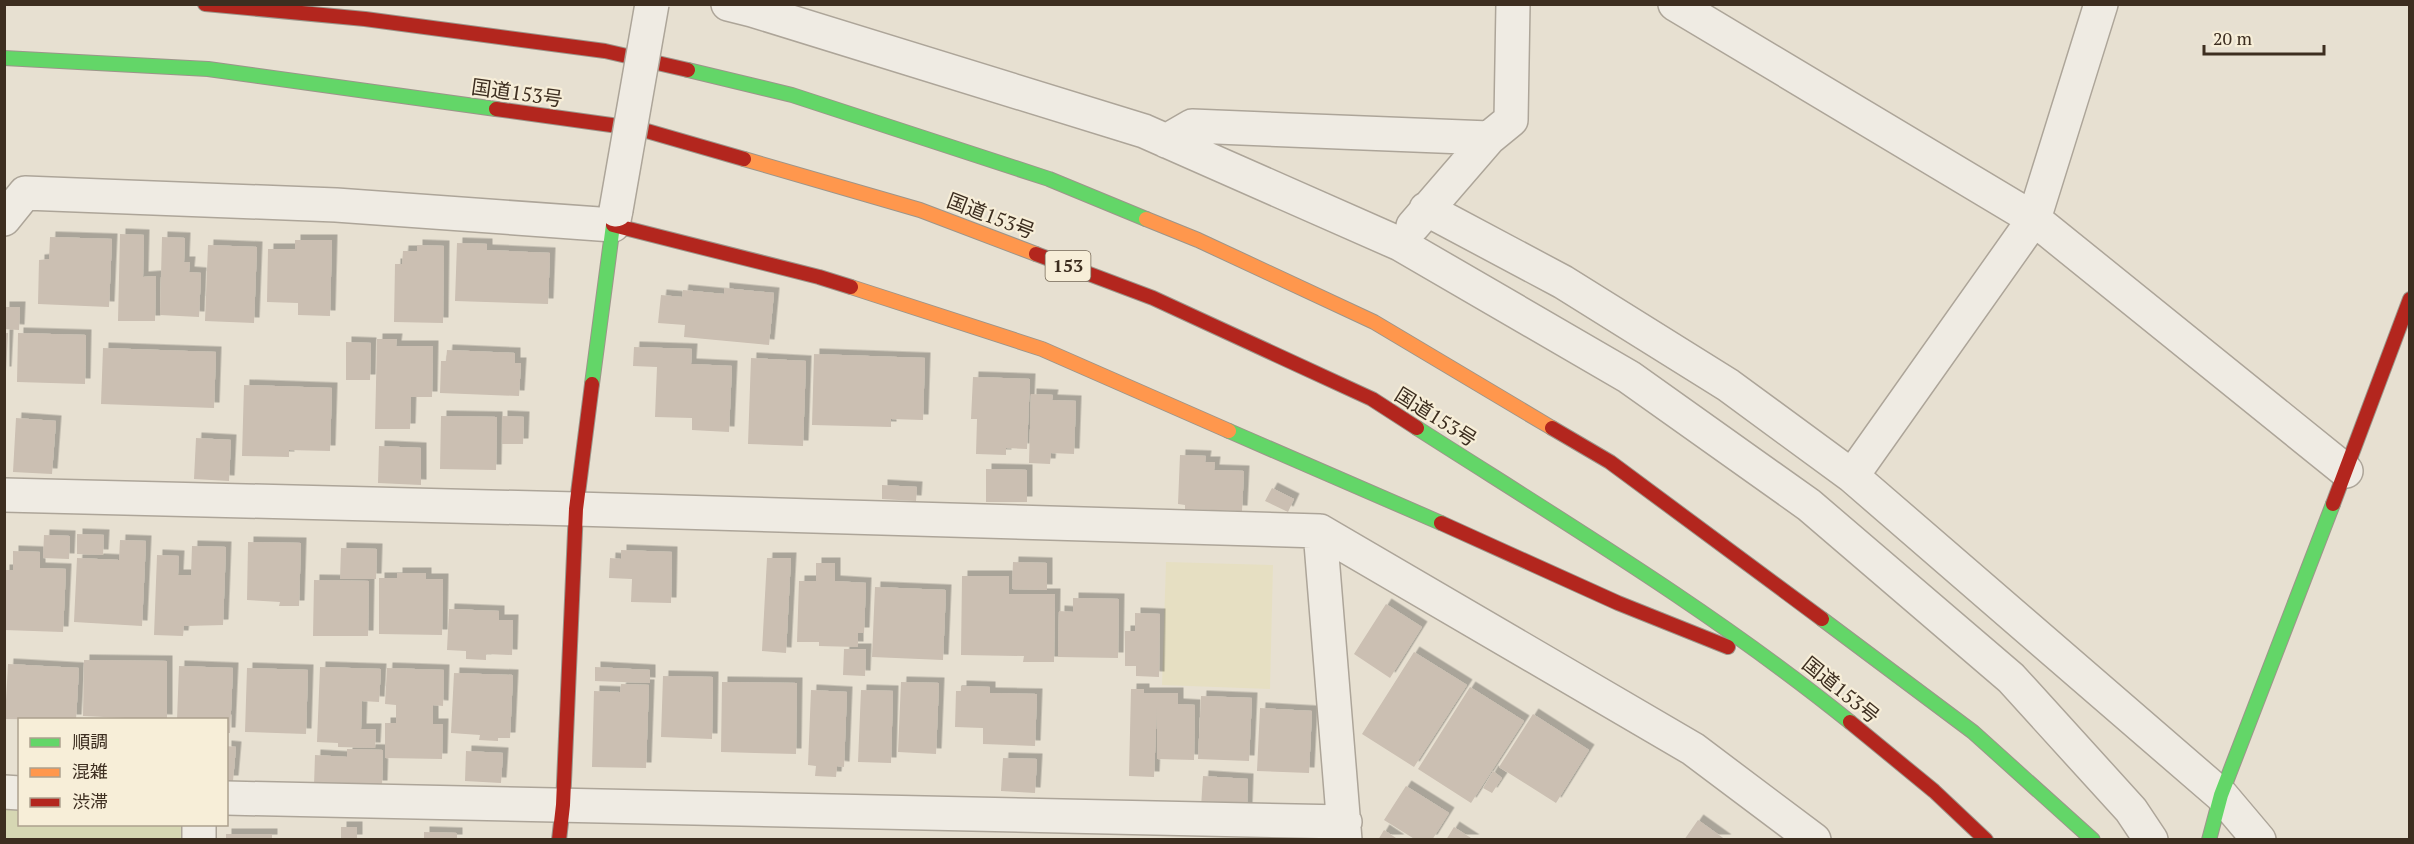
<svg xmlns="http://www.w3.org/2000/svg" width="2414" height="844" font-family="'PT Serif','Noto Sans JP',serif">
<style>
.farmland{fill:#e6dfc2}
.green{fill:#d6d7b3}
.building{fill:#cbbfb2;filter:url(#shadow)}
.lines{fill:none;stroke-linecap:round;stroke-linejoin:round}
.street-casing{stroke:#ada599;stroke-width:36}
.fast-casing{stroke:#9c958a;stroke-width:16}
.slow-casing{stroke:#9c958a;stroke-width:16}
.jam-casing{stroke:#9c958a;stroke-width:16}
.street{stroke:#efebe3;stroke-width:33}
.fast{stroke:#63d668;stroke-width:14}
.slow{stroke:#ff974d;stroke-width:14}
.jam{stroke:#b3261e;stroke-width:14}
.street-bridge-casing{stroke:#ada599;stroke-width:36;stroke-linecap:butt}
.street-bridge{stroke:#efebe3;stroke-width:33}
.labels{text-anchor:middle;stroke-width:4.5;stroke-linejoin:round;paint-order:stroke}
.shield{fill:#f7eed8;stroke:#756857;stroke-width:1.5}
.shield-label{font-size:18px;font-weight:bold;fill:#3d2e20}
.street-label{font-size:20px;fill:#3d2e20;stroke:#f7eed8}
</style>
<defs>
<filter id="shadow"><feDropShadow dx="5.5" dy="-5.5" stdDeviation="0" flood-color="#0004"/></filter>
</defs>
<rect width="100%" height="100%" fill="#e7e0d1"/>
<path class="farmland" d="M1166,562L1273,565L1270,689L1162,685Z"/>
<path class="green" d="M5,795H19L20,824L191,825V839L5,840Z"/>
<path class="building" d="M120,234L144,235L143,277L156,276L155,321H118Z
M50,237L112,239L109,307L38,304L39,260L49,259Z
M162,237L185,238L184,262H190L189,272L201,273L199,317L160,315Z
M295,240H332L330,316L298,315V303L267,302L268,249H295Z
M457,243L487,244V250L550,253L548,304L455,301Z
M208,245L257,247L254,323L205,321Z
M417,245L444,246L443,323L394,322L395,264H402L403,251H417Z
M724,288L774,293L769,345L684,337L685,325L658,323L661,295L682,297L683,290L724,294Z
M4,307H20L19,330L4,329Z
M4,333H8L6,372H4Z
M18,333L86,335L85,384L17,382Z
M377,339H397L396,346H433L432,397H411L410,429H375Z
M346,342L371,343L370,380H346Z
M634,347L692,349L691,364L732,366L729,432L692,430V418L655,417L657,367L633,366Z
M103,348L216,352L214,408L101,404Z
M447,350L515,353V363H521L519,396L440,393L441,361H446Z
M814,354L925,358L923,420L891,419V427L812,425Z
M751,358L806,361L803,446L748,444Z
M973,377L1030,379L1027,449L1006,448V455L976,454L977,419H971Z
M244,385L332,388L330,451L289,450V457L242,456Z
M1031,394L1053,395L1052,400L1076,401L1074,454L1051,453L1050,464L1029,463Z
M441,416L497,417L496,470L440,469Z
M502,416L524,417L523,444H502Z
M16,418L56,421L52,474L13,472Z
M196,438L231,440L229,481L194,479Z
M379,446L421,448V485L378,483Z
M1180,455L1206,456L1205,462H1215L1214,470L1244,471L1242,511L1185,509V505L1178,504Z
M986,469L1027,470V502H986Z
M882,485L917,487L916,501L882,499Z
M1272,488L1294,499L1288,512L1265,501Z
M77,534L104,535L103,555L77,554Z
M44,535L70,536L69,559L43,558Z
M120,540L146,541L142,626L74,622L77,558L119,560Z
M248,542L301,543L299,606H279L280,602L247,600Z
M192,546L226,547L223,625L184,626L183,636L154,635L157,555L179,556L178,575H191Z
M341,548L377,549L376,579H340Z
M621,550L672,552L671,603L631,602L632,579L609,578L610,558L621,559Z
M13,551L40,552V568L66,569L63,632L4,630V570H13Z
M767,558H791L786,653L762,651Z
M1013,562L1047,563V590L1012,589Z
M816,563H835V581L866,583L864,633H858V647L819,646V642H797L799,581H816Z
M397,573H426V579H443L442,635L379,634V578H397Z
M962,576H1009V594H1055L1054,662H1023L1024,656L961,655Z
M314,580L369,581L368,636H313Z
M875,587L946,590L943,660L872,657Z
M1073,598L1119,599L1118,658L1058,657L1059,611L1073,612Z
M1386,604L1422,627L1390,678L1354,654Z
M449,609L499,611V620H513L512,655L486,654V660L466,659V651L447,650Z
M1135,613L1160,614L1159,677L1136,676V666H1125V631H1135Z
M844,649H866L865,676L843,675Z
M1414,652L1467,685L1414,767L1362,734Z
M84,660L167,661V720L83,716Z
M8,664L79,668L76,720L5,719Z
M179,666L233,668L230,733H226V720H177Z
M320,667L381,669L379,702L362,701L361,729H376L375,748L338,747V743L317,742Z
M595,667L650,670V683L595,681Z
M247,668L308,670L306,734L245,732Z
M387,668L444,670L443,706L433,705V724H443L442,759L385,758V723H396V705L385,704Z
M454,673L513,675L510,738H498V741L479,740L480,735L451,733Z
M663,676L713,677L712,739L661,737Z
M722,682L797,683L796,754L721,752Z
M901,682L939,683L936,754L898,752Z
M621,684L649,685L646,768L592,767L594,691L620,692Z
M961,686L990,687V693L1037,694L1035,746L983,744V728L955,727L956,691H961Z
M1470,687L1524,721L1471,803L1418,769Z
M1131,689H1144V693H1178V704L1195,705L1194,760L1157,759V707L1154,777L1129,776Z
M811,690L847,692L844,767L837,766L836,777L815,776L816,766L808,765Z
M861,690L893,691L891,763L858,762Z
M1201,696L1252,698L1249,761L1198,759Z
M1260,708L1312,711L1309,773L1257,771Z
M1533,714L1589,750L1556,803L1499,767Z
M226,746L236,747L233,781H226Z
M347,749L383,750L382,786H314L315,755L347,757Z
M466,751L503,753L501,783L465,781Z
M1003,758L1037,759L1035,793L1001,791Z
M1493,771L1502,778L1492,793L1483,788Z
M1203,776L1248,779L1247,809L1201,807Z
M1406,786L1449,813L1432,840H1416L1384,820Z
M1698,820L1726,840H1684Z
M341,827H357V840H341Z
M1454,827L1474,840H1446Z
M1384,830L1399,840H1378Z
M424,832L457,833V840H424Z
M226,834H272V840H226Z"/>
<g class="lines">
<defs>
<path id="street" d="M728,4L752,10L1144,131L1400,244L1629,377L1809,505L2011,678L2131,810L2151,840
M1675,4L2034,219L2346,471
M1166,141L1192,126L1489,138
M1426,209L1563,282L1728,385L1852,476L2221,795L2259,840
M4,219L25,193L336,205L613,225L616,210
M1413,226L1489,138L1511,120L1513,4
M1852,476L2034,219L2101,4
M4,495L576,509L1320,531L1693,749L1814,840
M1320,531L1345,840
M4,792L20,793
M226,798L1345,822
M199,824V840"/>
<path id="fast" d="M4,58L208,69L496,109
M688,70L792,95L1049,179L1146,219
M592,384L613,225
M1417,428C1564,522 1714,612 1850,722
M1229,431L1441,523
M1822,619L1973,732L2093,840
M2209,840L2221,795L2333,504"/>
<path id="slow" d="M744,159L920,210L1036,254
M1146,219L1198,240L1374,322L1552,428
M851,287L1042,349L1229,431"/>
<path id="jam" d="M205,4L365,19L605,51L688,70
M496,109L640,129L744,159
M613,225L819,277L851,287
M1036,254L1153,298L1372,399L1417,428
M1552,428L1610,462L1822,619
M2333,504L2410,299
M1441,523L1618,603L1728,647
M1850,722L1934,791L1986,840
M559,840L563,805L576,509L592,384"/>
</defs>
<use href="#street" class="street-casing"/>
<use href="#fast" class="fast-casing"/>
<use href="#slow" class="slow-casing"/>
<use href="#jam" class="jam-casing"/>
<use href="#street" class="street"/>
<use href="#fast" class="fast"/>
<use href="#slow" class="slow"/>
<use href="#jam" class="jam"/>
<defs>
<path id="street-bridge" d="M616,210L652,4"/>
</defs>
<use href="#street-bridge" class="street-bridge-casing"/>
<use href="#street-bridge" class="street-bridge"/>
</g>
<g class="labels">
<rect class="shield" x="1045.5" y="251" width="45" height="30" rx="4.5"/>
<g class="shield-label">
<text x="1068" y="272">153</text>
</g>
<g class="street-label">
<text transform="translate(517 93) rotate(8)" y="7">国道153号</text>
<text transform="translate(991 216) rotate(21)" y="7">国道153号</text>
<text transform="translate(1436 417) rotate(32)" y="7">国道153号</text>
<text transform="translate(1841 690) rotate(39)" y="7">国道153号</text>
</g>
</g>
<rect width="2414" height="844" fill="none" stroke="#3d2e20" stroke-width="12"/>
<rect x="18" y="718" width="210" height="108" fill="#f7eed8" stroke="#ada18e" stroke-width="1.5"/>
<rect x="30" y="738" width="30" height="9" fill="#63d668" stroke="#ada18e" stroke-width="1.5"/>
<text x="72" y="748" font-size="18" fill="#3d2e20">順調</text>
<rect x="30" y="768" width="30" height="9" fill="#ff974d" stroke="#ada18e" stroke-width="1.5"/>
<text x="72" y="778" font-size="18" fill="#3d2e20">混雑</text>
<rect x="30" y="798" width="30" height="9" fill="#b3261e" stroke="#ada18e" stroke-width="1.5"/>
<text x="72" y="808" font-size="18" fill="#3d2e20">渋滞</text>
<path d="M2204 45v9h120v-9" fill="none" stroke="#3d2e20" stroke-width="3"/>
<text x="2213" y="45" font-size="18" fill="#3d2e20" stroke="#f7eed8" stroke-width="4.5" paint-order="stroke">20 m</text>
</svg>
